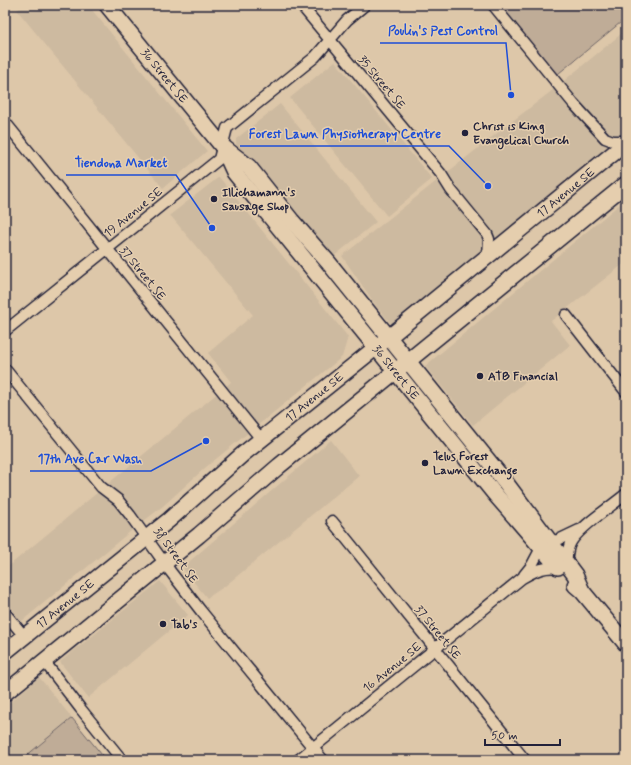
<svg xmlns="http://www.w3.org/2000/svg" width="631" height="765" font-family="Mynerve,sans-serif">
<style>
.built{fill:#cdbaa0}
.green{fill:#bfac97;stroke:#706769}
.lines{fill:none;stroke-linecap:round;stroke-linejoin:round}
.minor-casing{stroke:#22223b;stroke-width:13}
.secondary-casing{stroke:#22223b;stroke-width:18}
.minor{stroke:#e5ceae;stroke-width:10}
.secondary{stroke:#e5ceae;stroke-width:15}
.poi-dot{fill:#22223b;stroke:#e5ceae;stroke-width:1.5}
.labels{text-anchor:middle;stroke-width:3;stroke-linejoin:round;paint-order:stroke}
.street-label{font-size:12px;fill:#22223b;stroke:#e5ceae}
.poi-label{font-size:12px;font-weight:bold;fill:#22223b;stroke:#e5ceae;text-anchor:start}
.leader{fill:none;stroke:#1d4ed8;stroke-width:1.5}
.callout-dot{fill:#1d4ed8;stroke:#e5ceae;stroke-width:1.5}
.callout-label{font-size:13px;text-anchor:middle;font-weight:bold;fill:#1d4ed8;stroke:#e5ceae;stroke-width:3;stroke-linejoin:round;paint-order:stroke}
</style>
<rect width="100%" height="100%" fill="#ddc7a9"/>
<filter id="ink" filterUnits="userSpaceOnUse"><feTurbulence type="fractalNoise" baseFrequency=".025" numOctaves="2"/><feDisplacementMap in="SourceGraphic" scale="8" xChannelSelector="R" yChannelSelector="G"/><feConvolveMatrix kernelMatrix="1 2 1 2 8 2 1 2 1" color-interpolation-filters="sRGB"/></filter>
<g filter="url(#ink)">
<path class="built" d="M23,5H88L207,151L163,188L17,10Z
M626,30V133L394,327L377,307L342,256L501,130L549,93Z
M335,61L432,179L387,216L290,98Z
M280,104L376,222L333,257L236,144V139Z
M219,177L348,337L342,357L206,467L163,506L126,535L5,635V569L231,382L208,353L253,315L170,215Z
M626,199V262L551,321L570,345L473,425L425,366Z
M331,440L359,476L225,586L207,598L184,570V566Z
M160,581L188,615L88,698L60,662Z
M39,677L72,718L26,756L29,760H5V707Z"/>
<path class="green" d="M493,5H626V18L553,78Z
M72,718L106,760H29L26,756Z"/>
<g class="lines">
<defs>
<path id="minor" d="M301,5L441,174L451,190L487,234L489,239L488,257
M493,5L573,103L605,138L613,141H626
M5,122L261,439
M566,315L626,392
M5,331L219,159L227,128L315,57L347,20L365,5
M5,369L101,487L118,500L130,515L170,571L201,611L323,760
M332,521L525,760
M549,541L558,540L579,530
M566,564C567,557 567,548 571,542C579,527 612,506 626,494
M524,575L532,565L541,548
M5,613L24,636
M44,661L80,708L122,760
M298,760L522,578C535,571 543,566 559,568"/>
<g id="secondary">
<path id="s1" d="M107,5L222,146L249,167L292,221L328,262L503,479L575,575L582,591"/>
<path id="s2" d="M223,148L234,172L494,493L558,567"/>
<path d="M575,585L582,591L626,644"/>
<path id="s3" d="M5,652L169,520L243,454L389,337L626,143"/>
<path d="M5,693L199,535L279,466L626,184"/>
</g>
</defs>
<use href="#minor" class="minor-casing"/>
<use href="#secondary" class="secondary-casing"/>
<use href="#minor" class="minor"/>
<use href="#secondary" class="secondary"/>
</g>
</g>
<g class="poi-dot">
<circle cx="465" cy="133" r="4"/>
<circle cx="214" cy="199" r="4"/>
<circle cx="480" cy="376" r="4"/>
<circle cx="425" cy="463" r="4"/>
<circle cx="163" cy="624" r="4"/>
</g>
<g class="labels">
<g class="street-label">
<text dy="4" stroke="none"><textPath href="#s1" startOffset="91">36 Street SE</textPath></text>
<text transform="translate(382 82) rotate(50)" y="4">35 Street SE</text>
<text dy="4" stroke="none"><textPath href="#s3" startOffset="725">17 Avenue SE</textPath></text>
<text transform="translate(133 212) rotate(-39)" y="4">19 Avenue SE</text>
<text transform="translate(143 273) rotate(51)" y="4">37 Street SE</text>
<text dy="4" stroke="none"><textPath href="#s2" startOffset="284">36 Street SE</textPath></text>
<text dy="4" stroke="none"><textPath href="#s3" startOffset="401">17 Avenue SE</textPath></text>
<text transform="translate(176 555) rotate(54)" y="4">38 Street SE</text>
<text dy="4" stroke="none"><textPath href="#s3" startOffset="77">17 Avenue SE</textPath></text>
<text transform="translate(438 632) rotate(51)" y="4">37 Street SE</text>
<text transform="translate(392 667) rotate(-39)" y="4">16 Avenue SE</text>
</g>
<g class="poi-label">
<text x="473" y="130">Christ is King<tspan x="473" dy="14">Evangelical Church</tspan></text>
<text x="222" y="196">Illichamann's<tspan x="222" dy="14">Sausage Shop</tspan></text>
<text x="488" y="380">ATB Financial</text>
<text x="433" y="460">Telus Forest<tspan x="433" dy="14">Lawn Exchange</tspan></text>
<text x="171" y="628">Tab's</text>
</g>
</g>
<path class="leader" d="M511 95L506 43H380M488 186L449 146H240M212 228L176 175H66M206 441L151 471H30"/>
<g class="callout-dot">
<circle cx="511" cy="95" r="4"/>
<circle cx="488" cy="186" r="4"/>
<circle cx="212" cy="228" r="4"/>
<circle cx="206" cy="441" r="4"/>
</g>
<g class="callout-label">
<text x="443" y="35">Poulin's Pest Control</text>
<text x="345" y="138">Forest Lawn Physiotherapy Centre</text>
<text x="121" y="167">Tiendona Market</text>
<text x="90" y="463">17th Ave Car Wash</text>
</g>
<rect width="631" height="765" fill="none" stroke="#e5ceae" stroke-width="20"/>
<rect x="10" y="10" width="611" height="745" fill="none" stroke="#22223b" stroke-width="1.5" filter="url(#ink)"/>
<path d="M485 739v6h75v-6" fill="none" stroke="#22223b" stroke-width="2"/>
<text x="491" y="739" font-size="12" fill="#22223b" stroke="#e5ceae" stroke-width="3" paint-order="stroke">50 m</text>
</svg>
